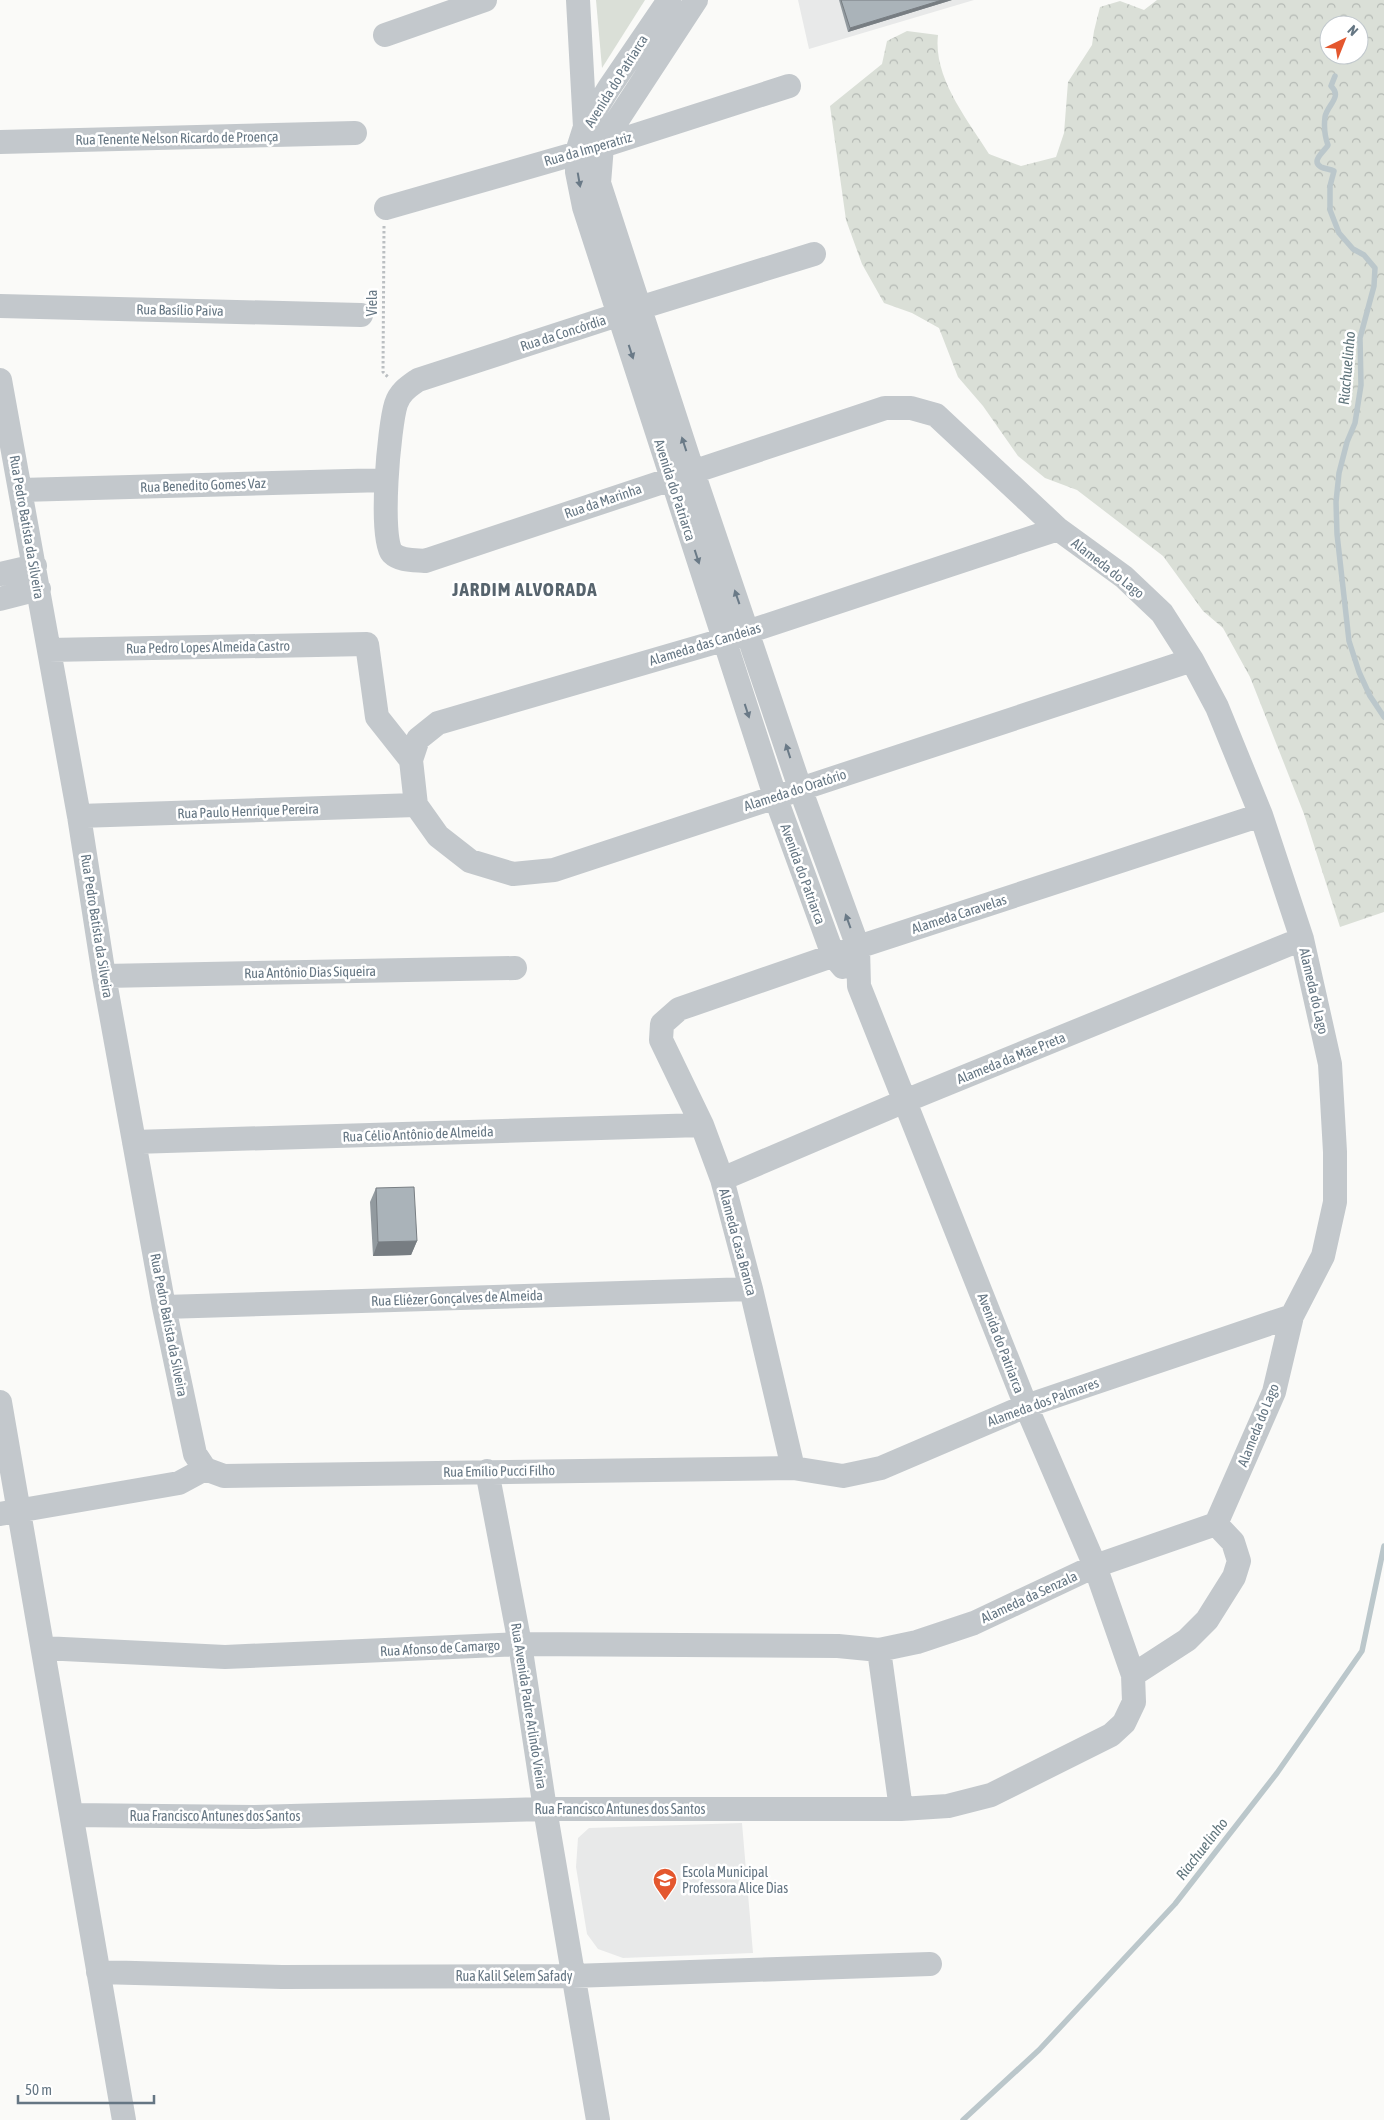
<svg xmlns="http://www.w3.org/2000/svg" width="1384" height="2120" font-family="'Asap Condensed',sans-serif">
<style>
.built{fill:#e8e9e9}
.forest{fill:url(#forest-crowns);fill-rule:evenodd}
.park{fill:#dadfd7}
.lines{fill:none;stroke-linecap:round;stroke-linejoin:round}
.stream{stroke:#bbc7cb;stroke-width:5.5}
.path{stroke:#bbbfc2;stroke-width:3;stroke-dasharray:2.5 2.5;stroke-linecap:butt}
.minor{stroke:#c3c8cc;stroke-width:24}
.wall{fill:#929a9f}
.shaded-wall{fill:#777d82}
.building{fill:#aab3b9;stroke:#777d82}
.oneway{fill:#6a7a87}
.labels{text-anchor:middle;stroke-width:5;stroke-linejoin:round;paint-order:stroke}
.street-label{font-size:14px;fill:#657683;stroke:#fff}
.poi-label{font-size:14px;fill:#657683;stroke:#fff;text-anchor:start}
.water-label{font-size:15px;font-style:italic;fill:#60757c;stroke:#fff}
.district-label{font-size:19px;font-weight:bold;letter-spacing:1px;fill:#57646e;stroke:#fff}
</style>
<defs>
<pattern id="forest-crowns" width="20" height="18" patternUnits="userSpaceOnUse" patternTransform="scale(1.25)"><rect width="20" height="18" fill="#dadfd7"/><path d="M2 6a3 3 0 1 1 6 0M12 15a3 3 0 1 1 6 0" fill="none" stroke="#b4b9b4"/></pattern>
</defs>
<rect width="100%" height="100%" fill="#fafaf8"/>
<path class="built" d="M798,0H974L809,49Z
M742,1823L753,1953L623,1958L598,1949L587,1934L576,1867L578,1838L589,1828Z"/>
<path class="forest" d="M1157,0H1384V912L1340,927L1304,814L1250,677L1223,628L1203,611L1163,556L1077,490L1045,478L1018,456L983,406L958,377L939,328L912,313L884,303L862,264L846,220L830,106L882,64L887,41L907,31L938,35C933,78 968,120 989,154L1021,166L1056,157L1064,133L1068,82L1092,45L1094,31L1100,7L1120,1L1144,10ZM1329,25H1359V55H1329Z"/>
<path class="park" d="M596,0H645L602,68Z"/>
<g class="lines">
<path class="stream" d="M1335,76L1331,86C1343,97 1327,105 1325,117C1324,125 1325,137 1328,145C1325,151 1310,161 1321,167C1325,169 1330,169 1334,171L1330,186V210L1339,233L1353,249L1364,255L1375,268L1374,286L1360,338L1361,385L1355,423L1347,442L1339,473L1336,502L1337,534L1349,641L1359,672L1370,696L1384,717
M963,2120L1039,2050L1175,1904L1277,1773L1362,1651L1384,1546"/>
<path class="path" d="M384,226L383,372L389,378"/>
<path class="minor" d="M578,0L585,127L588,128
M669,0L609,88L585,127L577,152V172L584,207L775,796L833,955L843,967
M385,35L485,0
M0,142L355,133
M386,208L602,146L789,86
M814,254L639,308L418,380C408,387 400,392 396,404C389,426 379,538 392,553C400,561 414,560 425,561L885,408H911L936,415L1058,529L1124,577L1162,613L1192,660L1217,707L1261,815L1302,939L1330,1064L1335,1152V1202L1323,1256L1292,1316L1274,1392L1216,1524
M0,306L361,315
M0,380L79,816L104,976L164,1307L195,1454L205,1469
M21,490L386,480
M0,574L35,566
M0,599L39,589
M49,650L367,644L377,717L411,760
M416,805L438,836L470,861L513,874L554,870L1192,660
M416,805L411,760L418,739L438,723L723,640L1058,529
M79,816L416,805
M104,976L515,968
M134,1142L702,1125
M722,1179L905,1101L1302,939
M164,1307L751,1289
M0,1402L124,2120
M793,1468L751,1289L722,1179L702,1125L661,1040L662,1024L679,1009L858,947L1261,815
M205,1469L224,1476L793,1468L843,1476L881,1468L1026,1406L1292,1316
M487,1471L520,1644L545,1809L598,2120
M0,1514L179,1483L205,1469
M43,1648L225,1657L520,1644L838,1646L879,1650L917,1642L974,1623L1095,1566L1216,1524
M879,1650L901,1809
M1133,1675L1187,1640L1207,1620L1234,1577L1239,1561L1233,1542L1216,1524
M72,1815L254,1817L545,1809H901L948,1806L991,1795L1111,1735L1124,1723L1134,1702L1133,1675L1095,1566L1026,1406L859,986L858,947L800,788L693,472L599,183L602,146L607,136L696,0
M98,1972L282,1977L572,1976L930,1964"/>
</g>
<path class="wall" d="M839,0H952L848,32Z
M376,1188L417,1241L411,1255L373,1256L370,1202Z"/>
<path class="shaded-wall" d="M942,0H952L848,32L850,28Z
M417,1241L411,1255L373,1256L378,1242Z"/>
<path class="building" d="M841,0H942L850,28Z
M414,1187L417,1241L378,1242L376,1188Z"/>
<defs><path id="oneway-solid" d="M-6-.8H1V-3.2L6.5 0L1 3.2V.8H-6Z" transform="scale(1.25)"/></defs>
<g class="oneway">
<use href="#oneway-solid" transform="translate(579 180) rotate(80)"/>
<use href="#oneway-solid" transform="translate(631 352) rotate(72)"/>
<use href="#oneway-solid" transform="translate(684 444) rotate(-108)"/>
<use href="#oneway-solid" transform="translate(697 557) rotate(72)"/>
<use href="#oneway-solid" transform="translate(737 597) rotate(-109)"/>
<use href="#oneway-solid" transform="translate(747 711) rotate(72)"/>
<use href="#oneway-solid" transform="translate(788 751) rotate(-108)"/>
<use href="#oneway-solid" transform="translate(848 921) rotate(-110)"/>
</g>
<defs>
<symbol id="school-pin" viewBox="-11 -11 22 30"><path d="M0 17L-7.5 6A9.5 9.5 0 1 1 7.5 6Z" fill="#e4572e" stroke="#fff"/><path d="M0-5L7-2L0 1L-7-2ZM-4 1L0 2.5L4 1V4Q0 6-4 4Z" fill="#fff"/></symbol>
</defs>
<g fill-rule="evenodd">
<use href="#school-pin" x="651" y="1866" width="28" height="38"/>
</g>
<g class="labels">
<g class="street-label">
<text transform="translate(616 81) rotate(-58)" y="5">Avenida do Patriarca</text>
<text transform="translate(177 138) rotate(-1)" y="5">Rua Tenente Nelson Ricardo de Proença</text>
<text transform="translate(588 149) rotate(-16)" y="5">Rua da Imperatriz</text>
<text transform="translate(372 303) rotate(-90)" y="5">Viela</text>
<text transform="translate(180 310) rotate(1)" y="5">Rua Basílio Paiva</text>
<text transform="translate(563 333) rotate(-18)" y="5">Rua da Concórdia</text>
<text transform="translate(203 485) rotate(-2)" y="5">Rua Benedito Gomes Vaz</text>
<text transform="translate(675 490) rotate(72)" y="5">Avenida do Patriarca</text>
<text transform="translate(603 501) rotate(-19)" y="5">Rua da Marinha</text>
<text transform="translate(27 527) rotate(80)" y="5">Rua Pedro Batista da Silveira</text>
<text transform="translate(1108 568) rotate(38)" y="5">Alameda do Lago</text>
<text transform="translate(705 644) rotate(-17)" y="5">Alameda das Candeias</text>
<text transform="translate(208 647) rotate(-1)" y="5">Rua Pedro Lopes Almeida Castro</text>
<text transform="translate(795 790) rotate(-18)" y="5">Alameda do Oratório</text>
<text transform="translate(248 811) rotate(-2)" y="5">Rua Paulo Henrique Pereira</text>
<text transform="translate(803 874) rotate(70)" y="5">Avenida do Patriarca</text>
<text transform="translate(959 914) rotate(-18)" y="5">Alameda Caravelas</text>
<text transform="translate(97 926) rotate(81)" y="5">Rua Pedro Batista da Silveira</text>
<text transform="translate(310 972) rotate(-1)" y="5">Rua Antônio Dias Siqueira</text>
<text transform="translate(1314 991) rotate(77)" y="5">Alameda do Lago</text>
<text transform="translate(1011 1058) rotate(-22)" y="5">Alameda da Mãe Preta</text>
<text transform="translate(418 1134) rotate(-2)" y="5">Rua Célio Antônio de Almeida</text>
<text transform="translate(738 1242) rotate(75)" y="5">Alameda Casa Branca</text>
<text transform="translate(457 1298) rotate(-2)" y="5">Rua Eliézer Gonçalves de Almeida</text>
<text transform="translate(169 1325) rotate(79)" y="5">Rua Pedro Batista da Silveira</text>
<text transform="translate(1001 1343) rotate(69)" y="5">Avenida do Patriarca</text>
<text transform="translate(1043 1402) rotate(-20)" y="5">Alameda dos Palmares</text>
<text transform="translate(1258 1425) rotate(-68)" y="5">Alameda do Lago</text>
<text transform="translate(499 1471) rotate(-1)" y="5">Rua Emílio Pucci Filho</text>
<text transform="translate(1029 1597) rotate(-25)" y="5">Alameda da Senzala</text>
<text transform="translate(440 1648) rotate(-3)" y="5">Rua Afonso de Camargo</text>
<text transform="translate(529 1706) rotate(81)" y="5">Rua Avenida Padre Arlindo Vieira</text>
<text x="620" y="1814">Rua Francisco Antunes dos Santos</text>
<text x="215" y="1821">Rua Francisco Antunes dos Santos</text>
<text x="514" y="1981">Rua Kalil Selem Safady</text>
</g>
<g class="poi-label">
<text x="682" y="1877">Escola Municipal<tspan x="682" dy="16">Professora Alice Dias</tspan></text>
</g>
<g class="water-label">
<text transform="translate(1347 368) rotate(-85)" y="5">Riachuelinho</text>
<text transform="translate(1202 1849) rotate(-52)" y="5">Riachuelinho</text>
</g>
<g class="district-label">
<text x="525" y="596">JARDIM ALVORADA</text>
</g>
</g>
<g transform="translate(1344 40) rotate(43)"><circle r="24" fill="#ffffff" stroke="#c1c8cd"/>
<path d="M0-4L9 19L0 12L-9 19Z" fill="#e4572e"/>
<text y="-8" font-size="14" font-weight="bold" text-anchor="middle" fill="#657683">N</text>
</g>
<path d="M18 2095v8h136v-8" fill="none" stroke="#657683" stroke-width="2.5"/>
<text x="25" y="2095" font-size="15" fill="#657683" stroke="#ffffff" stroke-width="4" paint-order="stroke">50 m</text>
</svg>
